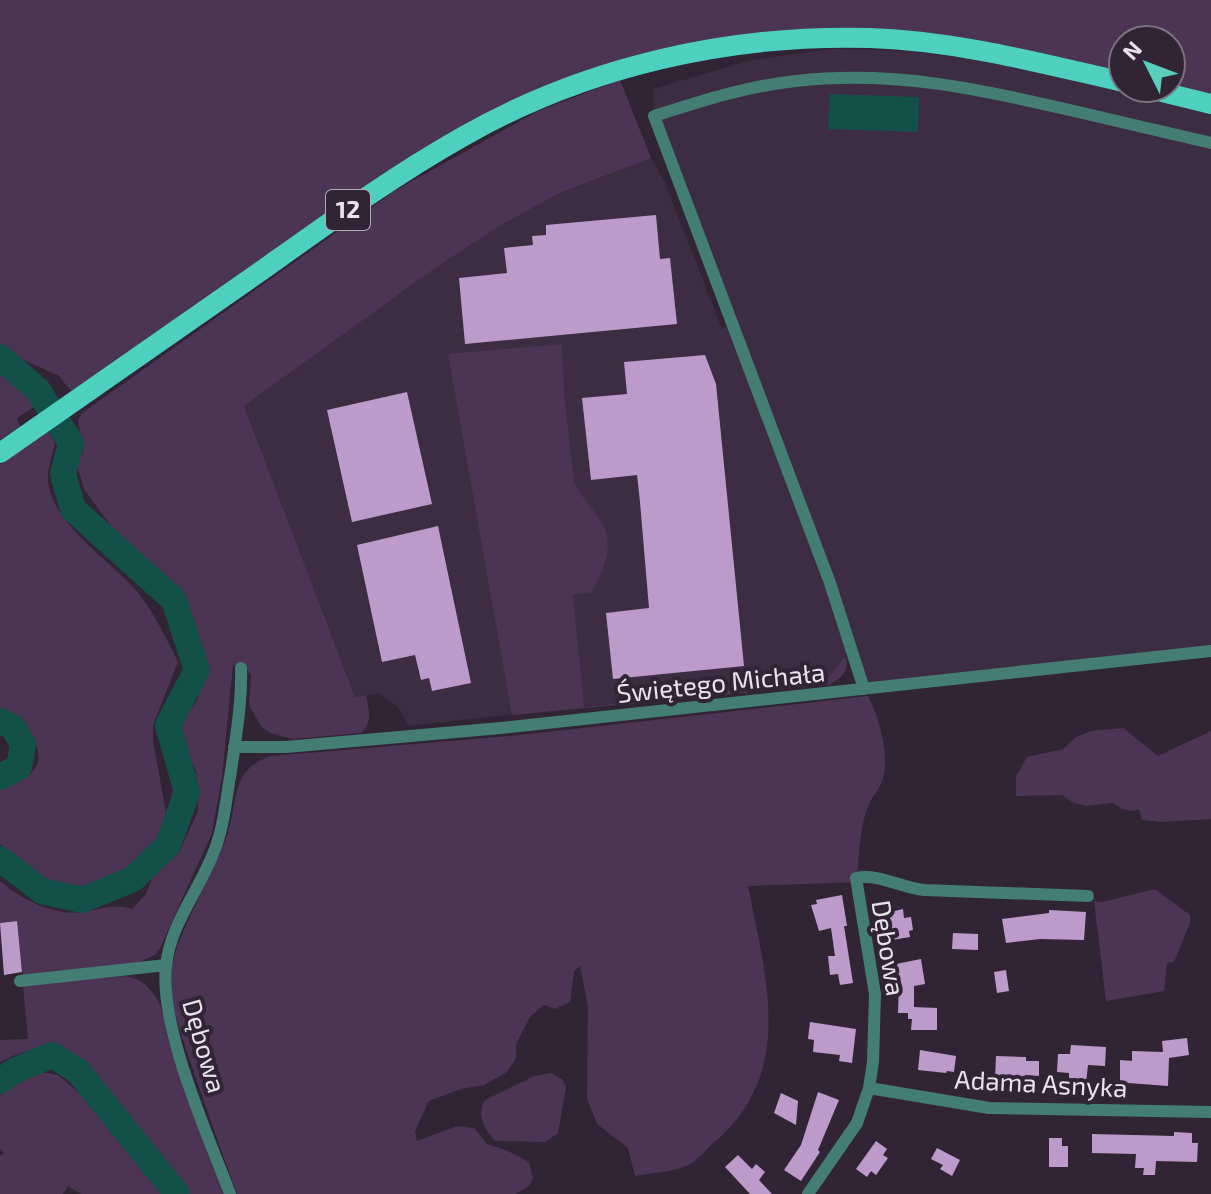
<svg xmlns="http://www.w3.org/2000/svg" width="1211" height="1194" font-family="'Exo 2',sans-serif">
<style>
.built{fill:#3d2d42}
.green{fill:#4c3455}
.water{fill:#135048}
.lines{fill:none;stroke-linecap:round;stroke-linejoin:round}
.river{stroke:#135048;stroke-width:26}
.building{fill:#bc9aca}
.minor{stroke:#447d74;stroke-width:12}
.primary{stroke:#4dd0bf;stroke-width:20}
.labels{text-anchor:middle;stroke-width:8;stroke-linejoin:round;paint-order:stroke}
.shield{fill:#312535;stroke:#b2aab6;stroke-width:2}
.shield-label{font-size:24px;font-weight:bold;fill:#eae3ee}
.street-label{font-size:26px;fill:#eae3ee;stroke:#312535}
</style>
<rect width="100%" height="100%" fill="#312535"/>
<path class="built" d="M833,49L907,51L999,63L1211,113V651L864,689L849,643L845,656L827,680L408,726L398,707L378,693L355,698L244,406L434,269L501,225L560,193L651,158L663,178L722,329L731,322L654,116L653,89L752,60Z"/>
<path class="green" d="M0,0H1211V95L1171,86V40H1123V74L836,29L509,103L71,391L59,376L22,359L0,344Z
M620,80L651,158L560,193L501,225L434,269L244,406L355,697L366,696C369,710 373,722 361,733L293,739L270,733L261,726L249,705L251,675L247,669L233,665L222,777L212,833L160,948L155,955L140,962L23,976L16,921L0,923V881C21,899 53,916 82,912C101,910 113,903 132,909L146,894L153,876L179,853L198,811L196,771L179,737L183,720L197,701L205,670L201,642L189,609L167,581L122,541L84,489L77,466L83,452L78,420L82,413L396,190L538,111Z
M562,344L564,394L574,482C581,498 594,509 603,525C615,547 602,572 592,592L573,595L584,707L827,680L845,656C851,670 840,680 827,685L512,715L448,354Z
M0,373L25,394L34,407L17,418L20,426L0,440Z
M48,431L55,443C53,453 49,463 48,473C44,518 108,559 134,588C153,609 165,637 178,662L153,725V741L167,818C157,866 88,903 43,880C26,872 12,857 0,844V790C9,785 22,782 29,775C57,751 17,722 0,707V464Z
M868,696C879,716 888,751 884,774C882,786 875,793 870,802C861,819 857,862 858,882L748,886C765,975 796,1070 717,1140C708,1147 699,1159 689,1165C674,1172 651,1173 635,1176L628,1148L597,1124L587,1099L588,1007L580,966L574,971L570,1002L555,1009L544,1005L530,1017L516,1044V1058L507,1072L484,1085L461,1089L429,1101L415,1131L417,1141L457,1126L474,1128L487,1144L508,1151L529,1162L533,1178L529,1186L516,1194H237C222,1154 208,1113 194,1072C185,1044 167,1002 171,971C177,931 213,877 227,835C239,801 229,770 271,756L511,736Z
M1123,728L1158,756L1211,731V819L1160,822L1142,820L1139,809L1134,811L1122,809L1113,803L1085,806L1072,802L1062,795L1016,796V776L1027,757L1063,749L1076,737L1091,731Z
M1155,889L1190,915V923L1174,962L1167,963L1164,991L1106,1001L1094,901L1103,902Z
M123,976C139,977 149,986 157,999C165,1013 165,1032 170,1047C187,1097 204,1146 223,1194H187L173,1169L143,1138L70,1052C49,1041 20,1052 0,1062V1040L28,1039L23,986Z
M42,1072L58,1075L79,1093L161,1194H81L68,1186L63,1194H0V1156L4,1153L0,1149V1095L30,1076Z
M551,1073L562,1079L566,1087L558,1133L545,1142L495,1141C484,1129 476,1114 485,1100L534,1076Z"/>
<path class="water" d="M830,94L919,97L918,132L828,129Z"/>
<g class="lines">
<path class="river" d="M0,357L38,390L71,443L63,474L73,509L174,600L197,670L168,725L187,792L168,845L133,879L82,900L42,891L0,859
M0,721L13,727L23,744L19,767L0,777
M0,1081L16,1070L52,1055L78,1071L177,1194"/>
</g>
<path class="building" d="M656,215L660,259L670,258L677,324L465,344L459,278L507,273L504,248L533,245L532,236L546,235V225Z
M705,355L716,384L744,666L613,679L606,613L649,608L640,502L637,475L591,480L582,398L627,394L624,362Z
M407,392L432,504L352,522L327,410Z
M438,526L471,683L432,691L429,678L421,680L415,655L382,662L357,545Z
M842,895L847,926H844L853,983L840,985L838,974L830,975L828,956H835L831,928L819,931L811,905L817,904L816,900Z
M903,909L904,918L911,917L913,930L909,931L910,937L892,940L886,913Z
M1049,910L1086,912L1084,940L1040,939L1006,943L1002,919L1049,913Z
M17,921L22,972L4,975L0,923Z
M953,933L978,934V950L952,949Z
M921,959L925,984L914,986V1007L937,1008V1030H911L912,1019H908V1013H898L899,981L896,964Z
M1006,970L1009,991L997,993L994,972Z
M810,1022L856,1029L852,1063L839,1061L840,1055L813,1052L814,1040L808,1039Z
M1187,1038L1189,1055L1169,1058L1168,1086L1128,1083L1120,1093V1060L1132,1061V1051L1163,1052L1162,1041Z
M1071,1045L1106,1047L1105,1066L1088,1065L1086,1083L1069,1082V1073L1057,1072L1058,1054H1070Z
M920,1050L956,1056L954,1072L947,1071L946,1073L918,1070Z
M996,1056L1026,1057V1061H1039V1076L1025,1075V1079H995Z
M818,1092L839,1100L818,1150L820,1152L801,1181L784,1170L801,1145Z
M781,1093L798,1101L796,1125L774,1113Z
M1174,1132L1192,1133V1143H1198L1197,1162L1156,1161L1155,1175H1143L1144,1168H1135L1136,1154L1092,1153V1134L1174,1136Z
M1049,1138H1062V1146H1068V1167H1049Z
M876,1141L887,1149L883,1155L888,1158L876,1175L871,1171L867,1177L856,1169Z
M937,1148L960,1160L952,1176L940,1169L943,1165L931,1159Z
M738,1155L752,1169L756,1164L765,1172L759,1180L772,1194H750L725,1167Z"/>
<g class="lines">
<path class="minor" d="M864,689L830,583L654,116C701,101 747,86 796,81C894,70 980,89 1074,111C1120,122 1165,132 1211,143
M234,747H286L501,728L1211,651
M20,981L166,965
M869,1088L989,1108L1211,1112
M230,1194C208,1135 159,1027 166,966C170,925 198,892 213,854C224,828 226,799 231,771C236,737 242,702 241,668
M808,1194L857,1123L869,1088L873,1062L875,994L856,878C879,873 901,888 924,890L1088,896"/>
<path class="primary" d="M1146,88L1211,104
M0,453C87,392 174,331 261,271C327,224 393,176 464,136C587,66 730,34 871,38C957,41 1040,63 1123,82"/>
</g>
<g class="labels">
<rect class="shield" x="326" y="190" width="44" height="40" rx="6"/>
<g class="shield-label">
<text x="348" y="218">12</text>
</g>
<g class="street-label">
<text transform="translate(721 683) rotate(-6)" y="9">Świętego Michała</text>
<text transform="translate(888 948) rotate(81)" y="9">Dębowa</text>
<text transform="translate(204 1046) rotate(74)" y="9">Dębowa</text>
<text transform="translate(1041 1084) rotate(3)" y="9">Adama Asnyka</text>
</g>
</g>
<g transform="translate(1147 64) rotate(312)"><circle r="38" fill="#312535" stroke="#7b717f" stroke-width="2"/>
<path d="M0-6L14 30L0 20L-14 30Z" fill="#5acebd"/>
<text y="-12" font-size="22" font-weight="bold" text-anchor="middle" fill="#eae3ee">N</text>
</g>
</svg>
